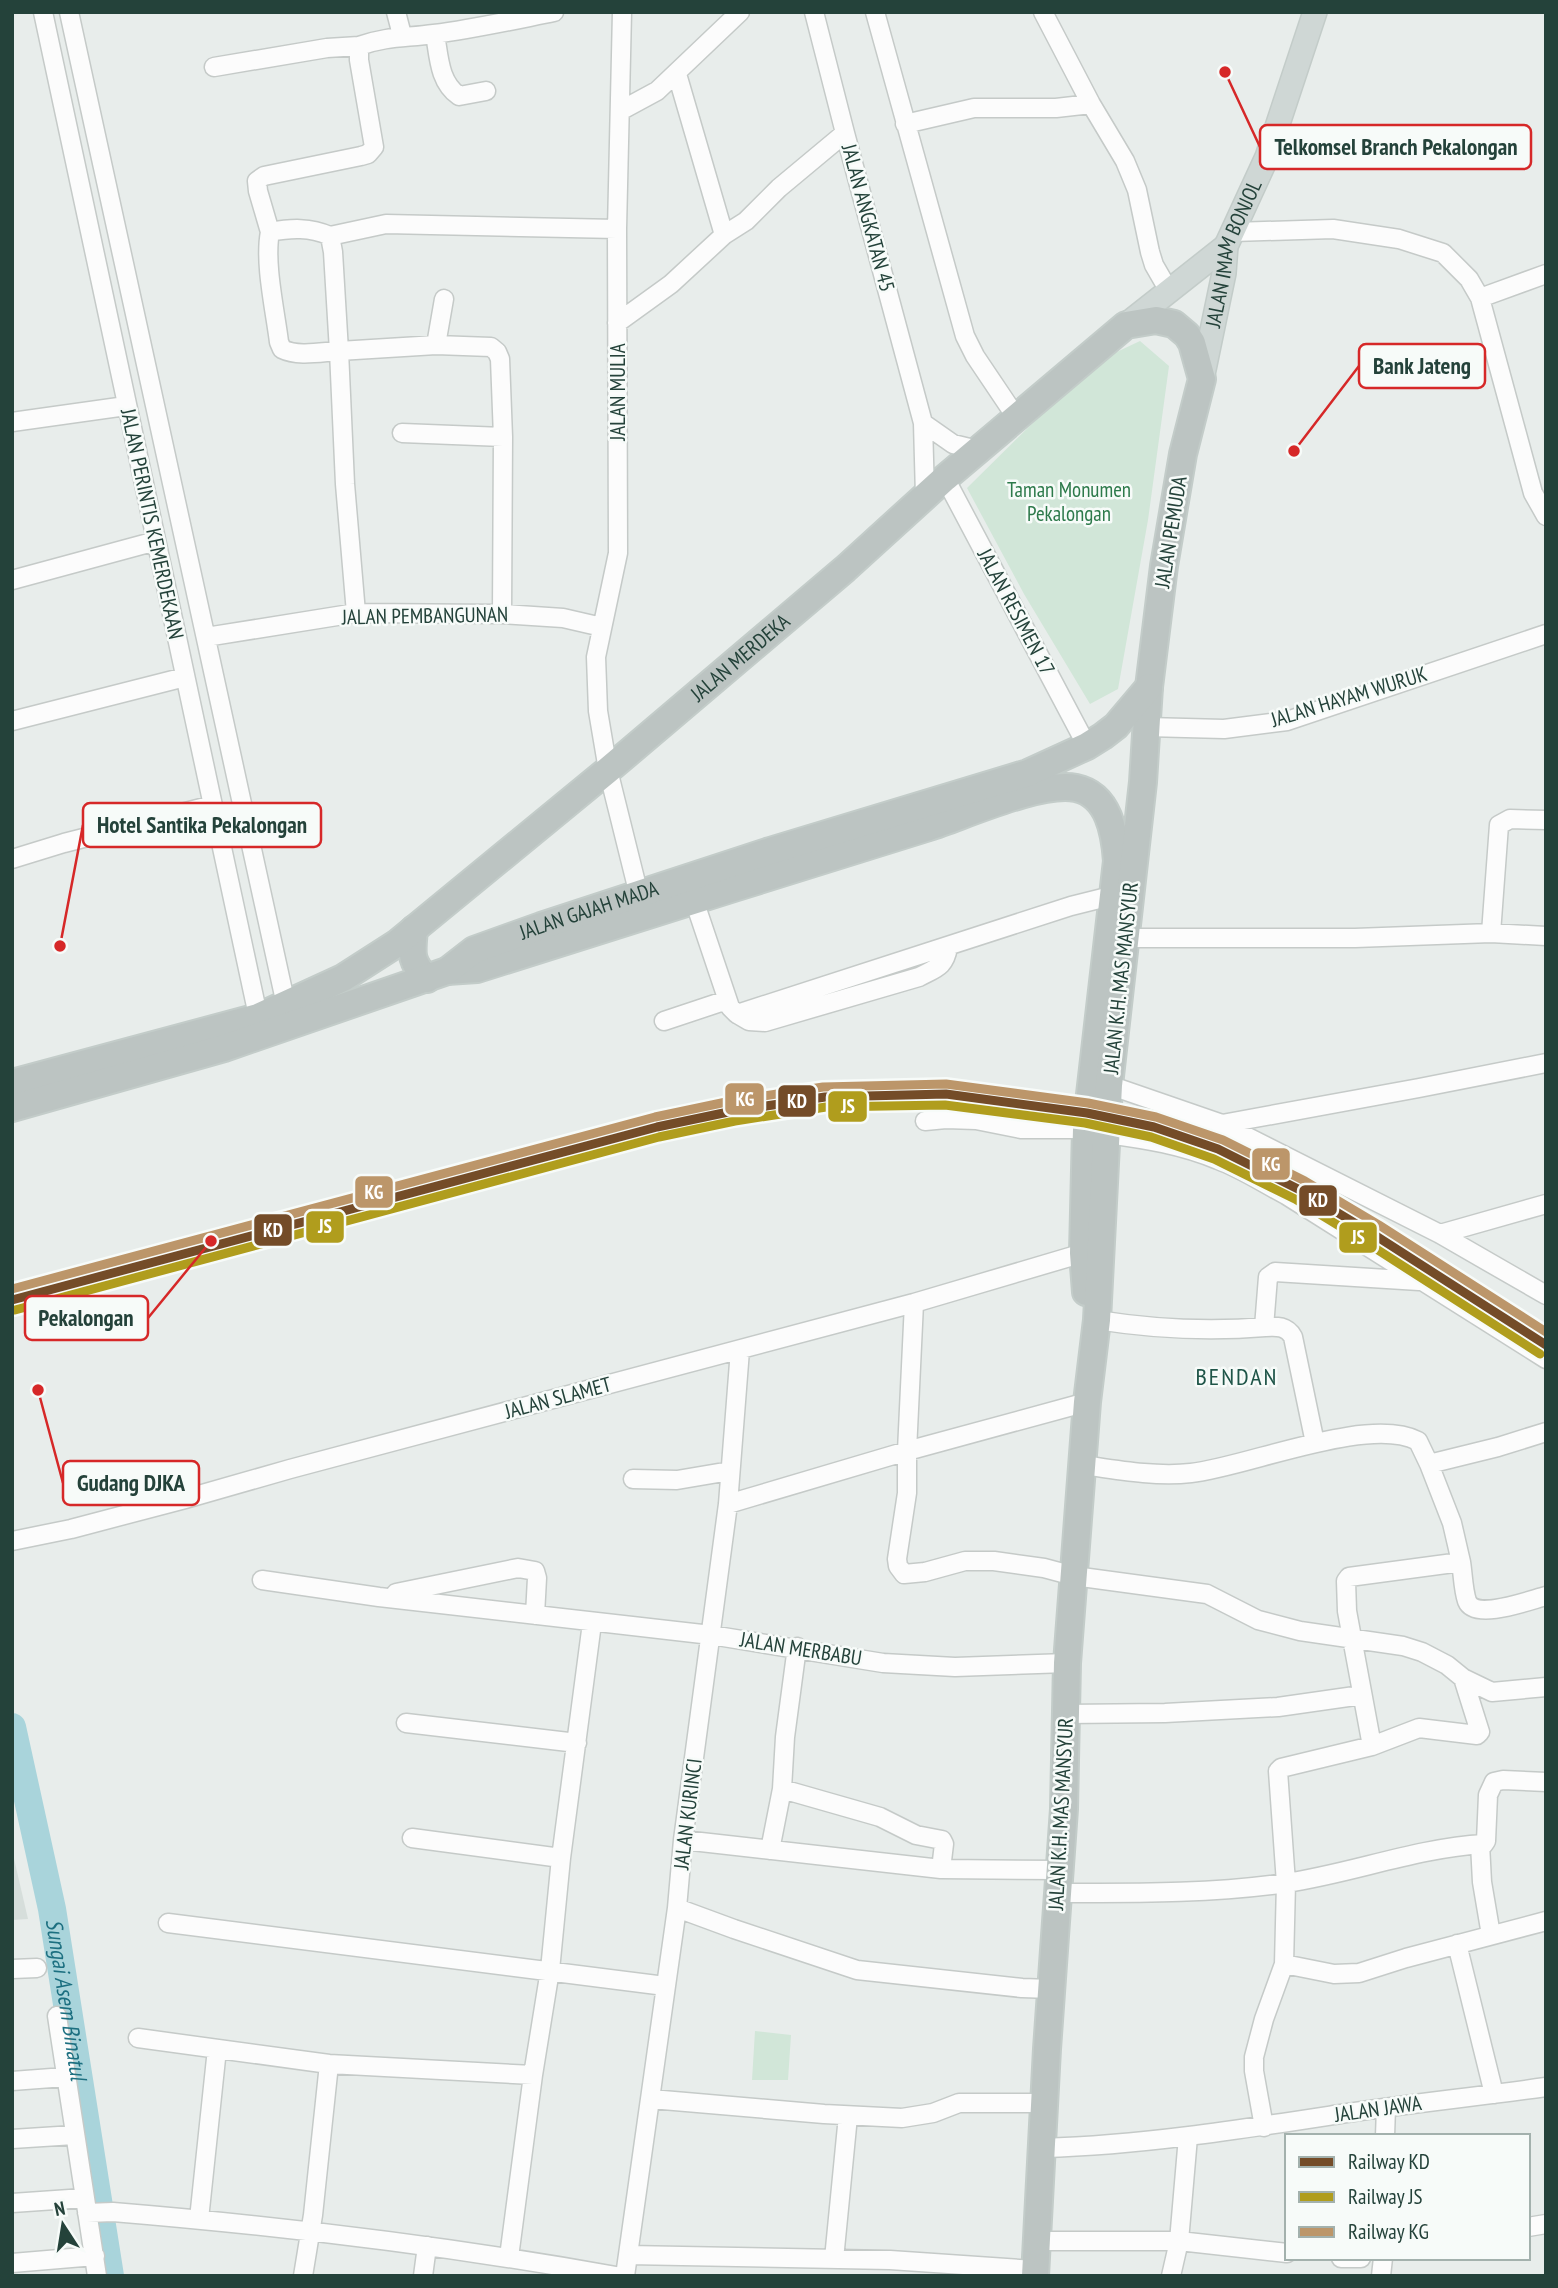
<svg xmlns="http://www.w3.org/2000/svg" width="1558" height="2288" font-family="'PT Sans Narrow',sans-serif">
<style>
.built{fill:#d6dedb}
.green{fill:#d1e6d8}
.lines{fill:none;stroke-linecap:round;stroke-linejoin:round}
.river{stroke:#a9d4db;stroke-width:28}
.minor-casing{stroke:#c5cac8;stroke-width:21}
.major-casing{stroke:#c3ccc9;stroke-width:26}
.highway-casing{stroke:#c3ccc9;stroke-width:30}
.minor{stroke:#fcfcfc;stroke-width:18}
.major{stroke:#cfd7d5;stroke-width:23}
.highway{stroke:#bcc4c2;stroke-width:26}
.rail-1-casing{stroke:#f7fbf9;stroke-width:14}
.rail-2-casing{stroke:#f7fbf9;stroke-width:14}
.rail-3-casing{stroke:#f7fbf9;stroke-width:14}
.rail-1{stroke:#744c28;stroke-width:9}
.rail-2{stroke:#b09d1d;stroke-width:9}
.rail-3{stroke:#bc966a;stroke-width:9}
.labels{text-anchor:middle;stroke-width:5;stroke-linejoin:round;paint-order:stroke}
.street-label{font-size:21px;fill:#24423a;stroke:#f7fbf9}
.park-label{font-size:21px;fill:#2d7a4b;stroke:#f7fbf9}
.water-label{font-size:23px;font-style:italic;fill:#1c6f80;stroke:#f7fbf9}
.quarter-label{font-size:24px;letter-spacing:2px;fill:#1f5548;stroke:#f7fbf9}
.leader{fill:none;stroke:#d62828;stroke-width:2.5}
.callout-dot{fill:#d62828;stroke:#f7fbf9;stroke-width:2.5}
.callout{fill:#f7fbf9;stroke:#d62828;stroke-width:2.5}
.callout-label{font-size:23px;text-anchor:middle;font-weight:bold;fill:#24423a}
.line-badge{stroke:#f7fbf9;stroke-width:2.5}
.badge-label{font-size:19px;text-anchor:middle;font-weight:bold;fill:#fff}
</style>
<rect width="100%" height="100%" fill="#e8edeb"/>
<path class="built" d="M12,1850L28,1919L12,1920Z"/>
<path class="green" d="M1140,341L1169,366L1148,520L1118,689L1090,704L1024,594L967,488L1059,397L1104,358Z
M755,2031L791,2035L788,2080H752Z"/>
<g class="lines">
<path class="river" id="s1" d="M12,1727L52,1909L110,2276"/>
<defs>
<path id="minor" d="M43,12L260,1025
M69,12L288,1014
M396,12L402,35
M622,12L617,229L618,553L596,657L598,711L608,770L639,895
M814,12L845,133L923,423L925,496
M875,12L965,336L975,356L1016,417
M1043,12L1091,104L1125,161L1137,190L1150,252L1154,265L1169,291
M435,34C439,57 439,82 459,96L486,91
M214,67L327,48L359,46
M677,74L724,235L746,221L779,188L845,133
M620,111L657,91L740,12
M905,124L974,108H1056L1091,104
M270,232C264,262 275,310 279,342L282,349C298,357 321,352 339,351L333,252L330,236C310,227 291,228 270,232L258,191L257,181L264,176L361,156L368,154L374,147L359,60V46C387,36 406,38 434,34C474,29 514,20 554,12
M1233,232L1333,229L1399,239L1443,253L1469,279L1480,298L1533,493L1546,516
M330,236L386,224L617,229
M1480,298L1546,274
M617,323L671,284L724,235
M436,345L444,299
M12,422L126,406
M923,423L953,444L978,450
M402,433L503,437
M945,478L1087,746
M12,580L156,541
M356,613L345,484L339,351L436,345L491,347L497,352L500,359L503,437L502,614
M206,637L356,613L502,614L563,618L602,627
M12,721L185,677
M1147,727L1224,729L1287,721L1546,634
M12,859L64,843L213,805
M694,900L730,1007L737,1014L1071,906L1111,896
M1491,933L1499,825L1510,819L1546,820
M1126,938H1355L1491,933L1546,936
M737,1014L749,1021L765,1022L919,977C936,968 945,967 948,947
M664,1021L727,1000
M1109,1085L1222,1124L1440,1234L1546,1295
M925,1121L946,1119L976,1120L1021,1129H1086
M1222,1124L1419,1088L1546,1063
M1107,1134C1145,1139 1182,1145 1218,1160C1242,1169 1263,1183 1286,1195L1546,1359
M1440,1234L1546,1204
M914,1303L907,1451L1087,1402
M1097,1320C1154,1329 1208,1332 1265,1327C1277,1326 1287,1326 1293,1337L1315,1443
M1264,1327L1268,1277L1275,1272L1419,1281
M1084,1465C1118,1470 1156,1477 1191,1473C1247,1467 1368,1415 1418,1441L1429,1464L1498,1447L1546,1432
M633,1479L677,1480L730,1471
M728,1504L907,1451V1493L897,1559L898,1566L904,1574L925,1572L965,1561H994L1044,1568L1074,1576L1207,1594L1258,1620L1300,1631L1403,1646L1422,1652L1447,1665L1463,1678L1492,1692L1546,1687
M12,1541L71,1529L185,1499L290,1469L914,1303L1090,1251
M1461,1562C1463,1574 1463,1589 1467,1601C1475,1621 1530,1600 1546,1596
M262,1580L379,1597L711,1635L883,1663L955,1667L1067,1663
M396,1593L518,1568L535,1571L537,1578L535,1615
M1066,1714L1165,1713L1278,1707L1362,1695
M406,1723L577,1743
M1372,1746L1347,1611L1346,1581L1349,1577L1461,1562L1452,1523L1429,1464
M782,1789L880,1817L916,1835L942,1840L944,1844L941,1869
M412,1838L561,1858
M683,1840L941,1869L1059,1870
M1480,1844L1482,1882L1491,1935
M770,1850L782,1789L785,1737L797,1647
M1057,1893C1133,1893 1210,1894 1286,1883C1353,1873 1416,1848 1484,1844L1486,1841L1488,1795L1494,1782L1503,1780L1546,1782
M677,1908L734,1929L857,1970L1022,1988L1051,1989
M168,1923L665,1986
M1457,1944L1494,2094
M1284,1964L1286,1883L1278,1771L1281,1768L1372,1746L1419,1728L1477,1735L1480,1732L1463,1678
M12,1969L37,1968
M57,2016L97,2276
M138,2038L329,2064L533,2075
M12,2081L65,2077
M651,2099L824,2114L902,2118L933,2113L959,2103H1045
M1264,2127L1254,2071V2057L1264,2019L1284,1964L1334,1974L1359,1973L1406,1958L1546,1921
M1385,2136L1386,2108
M12,2139L74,2135
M1043,2148C1141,2145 1237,2130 1334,2115C1404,2104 1475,2097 1546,2087
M12,2203L84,2198
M87,2213L113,2212C281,2226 449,2246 616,2276
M199,2219L217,2049
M1528,2227L1546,2224
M1038,2241H1179L1287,2253
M628,2255L890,2260L1035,2270
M509,2257L533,2075L550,1970L561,1858L592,1623
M1341,2258H1361
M834,2259L848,2116
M12,2263L95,2256
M303,2276L313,2215L329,2064
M423,2276L427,2246
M625,2276L677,1908L683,1840L728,1504L740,1350
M1171,2276L1179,2241L1188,2137
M1381,2276L1383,2258"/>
<g id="major">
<path d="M1126,325L1226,246"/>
<path id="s2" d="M1202,379L1224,273L1226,246L1267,157L1315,12"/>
</g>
<g id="highway">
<path d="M414,929C412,953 409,960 427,979"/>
<path d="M447,971L477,969C628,921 778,874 929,827C966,815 1040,781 1076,788C1109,795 1115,833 1117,861L1086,1129L1083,1253L1086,1292"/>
<path id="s3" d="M12,1083L258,1017L343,978L396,944L608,770L845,569L945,478L1126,325L1156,320L1174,324L1187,335L1192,343L1202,379L1183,454L1164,566L1149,687L1143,782L1109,1085L1097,1320L1087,1402L1067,1663L1064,1809L1047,2049L1035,2276"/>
<path id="s4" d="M12,1108L224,1048L447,971L474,950L541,926L770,851L1028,773L1087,746L1103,736L1116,726L1149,687"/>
</g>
</defs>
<use href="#minor" class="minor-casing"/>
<use href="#major" class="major-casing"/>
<use href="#highway" class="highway-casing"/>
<use href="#minor" class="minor"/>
<use href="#major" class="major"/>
<use href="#highway" class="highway"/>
<defs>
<path id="rail-1" d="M12,1300L657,1127L733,1111L825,1097L946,1094L1087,1113L1154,1127L1218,1149L1300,1190L1373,1234L1546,1345"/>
<path id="rail-2" d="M15,1310L659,1137L735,1121L826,1107L945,1105L1085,1123L1151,1137L1214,1159L1295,1199L1367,1243L1540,1354"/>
<path id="rail-3" d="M12,1289L655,1117L731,1101L823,1087L946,1084L1088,1103L1156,1117L1223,1140L1305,1181L1379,1225L1546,1332"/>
</defs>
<use href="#rail-1" class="rail-1-casing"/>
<use href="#rail-2" class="rail-2-casing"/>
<use href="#rail-3" class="rail-3-casing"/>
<use href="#rail-1" class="rail-1"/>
<use href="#rail-2" class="rail-2"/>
<use href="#rail-3" class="rail-3"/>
</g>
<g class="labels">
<g class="street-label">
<text transform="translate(868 218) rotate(75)" y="7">JALAN ANGKATAN 45</text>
<text dy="7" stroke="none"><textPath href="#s2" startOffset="130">JALAN IMAM BONJOL</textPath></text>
<text transform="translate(618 392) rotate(-90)" y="7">JALAN MULIA</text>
<text transform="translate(152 524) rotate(78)" y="7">JALAN PERINTIS KEMERDEKAAN</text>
<text transform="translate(1171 532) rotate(-81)" y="7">JALAN PEMUDA</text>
<text transform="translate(1016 612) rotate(62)" y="7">JALAN RESIMEN 17</text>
<text transform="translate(425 616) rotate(-1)" y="7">JALAN PEMBANGUNAN</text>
<text dy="7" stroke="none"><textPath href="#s3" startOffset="859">JALAN MERDEKA</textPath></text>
<text transform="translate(1349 697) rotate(-17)" y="7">JALAN HAYAM WURUK</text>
<text dy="7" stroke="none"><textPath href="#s4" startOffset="612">JALAN GAJAH MADA</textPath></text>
<text transform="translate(1121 978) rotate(-84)" y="7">JALAN K.H. MAS MANSYUR</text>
<text transform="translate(558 1398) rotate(-15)" y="7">JALAN SLAMET</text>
<text transform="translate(801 1649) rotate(9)" y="7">JALAN MERBABU</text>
<text transform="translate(688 1814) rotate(-83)" y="7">JALAN KURINCI</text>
<text transform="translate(1061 1814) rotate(-87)" y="7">JALAN K.H. MAS MANSYUR</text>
<text transform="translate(1378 2109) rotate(-8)" y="7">JALAN JAWA</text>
</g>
<g class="park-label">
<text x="1069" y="497">Taman Monumen<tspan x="1069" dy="24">Pekalongan</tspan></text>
</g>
<g class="water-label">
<text dy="8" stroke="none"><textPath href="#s1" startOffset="278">Sungai Asem Binatul</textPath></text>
</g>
<g class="quarter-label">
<text x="1237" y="1385">BENDAN</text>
</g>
</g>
<path class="leader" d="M1225 72L1260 147M1294 451L1359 366M60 946L83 825M211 1241L148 1318M38 1390L63 1483"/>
<g class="callout-dot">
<circle cx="1225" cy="72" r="7"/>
<circle cx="1294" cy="451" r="7"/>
<circle cx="60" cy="946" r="7"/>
<circle cx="211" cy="1241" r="7"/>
<circle cx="38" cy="1390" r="7"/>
</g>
<g class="callout">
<rect x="1260" y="125" width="271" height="44" rx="7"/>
<rect x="1359" y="344" width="126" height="44" rx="7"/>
<rect x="83" y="803" width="238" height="44" rx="7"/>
<rect x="25" y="1296" width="123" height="44" rx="7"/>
<rect x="63" y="1461" width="136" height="44" rx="7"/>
</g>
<g class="callout-label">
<text x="1396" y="155">Telkomsel Branch Pekalongan</text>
<text x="1422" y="374">Bank Jateng</text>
<text x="202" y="833">Hotel Santika Pekalongan</text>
<text x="86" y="1326">Pekalongan</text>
<text x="131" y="1491">Gudang DJKA</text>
</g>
<g class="line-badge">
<rect x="724" y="1082" width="41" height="34" rx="7" fill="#bc966a"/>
<rect x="777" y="1084" width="40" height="34" rx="7" fill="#744c28"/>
<rect x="827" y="1090" width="41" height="33" rx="7" fill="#b09d1d"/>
<rect x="1251" y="1147" width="40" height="34" rx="7" fill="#bc966a"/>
<rect x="354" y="1175" width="40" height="34" rx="7" fill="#bc966a"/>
<rect x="1298" y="1184" width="40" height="33" rx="7" fill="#744c28"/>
<rect x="305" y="1210" width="40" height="34" rx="7" fill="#b09d1d"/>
<rect x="253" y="1213" width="40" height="34" rx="7" fill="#744c28"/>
<rect x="1338" y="1221" width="40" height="33" rx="7" fill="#b09d1d"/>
</g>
<g class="badge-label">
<text x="745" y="1106">KG</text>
<text x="797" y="1108">KD</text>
<text x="848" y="1113">JS</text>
<text x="1271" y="1171">KG</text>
<text x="374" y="1199">KG</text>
<text x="1318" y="1207">KD</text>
<text x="325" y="1233">JS</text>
<text x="273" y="1237">KD</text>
<text x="1358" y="1244">JS</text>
</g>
<rect width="1558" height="2288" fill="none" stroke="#24423a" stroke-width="28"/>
<rect x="1285" y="2134" width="245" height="126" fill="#f7fbf9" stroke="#a3b1ad" stroke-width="2"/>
<rect x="1299" y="2157" width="35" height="10" fill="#744c28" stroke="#a3b1ad" stroke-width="2"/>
<text x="1348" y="2169" font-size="21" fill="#24423a">Railway KD</text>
<rect x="1299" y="2192" width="35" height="10" fill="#b09d1d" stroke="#a3b1ad" stroke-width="2"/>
<text x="1348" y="2204" font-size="21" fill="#24423a">Railway JS</text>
<rect x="1299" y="2227" width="35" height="10" fill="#bc966a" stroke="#a3b1ad" stroke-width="2"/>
<text x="1348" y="2239" font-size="21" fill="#24423a">Railway KG</text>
<g transform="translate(63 2225) rotate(348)" stroke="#f7fbf9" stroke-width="5" paint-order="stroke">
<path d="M0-5L12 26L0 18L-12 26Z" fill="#24423a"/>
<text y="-10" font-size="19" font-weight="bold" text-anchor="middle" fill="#24423a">N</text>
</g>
</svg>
